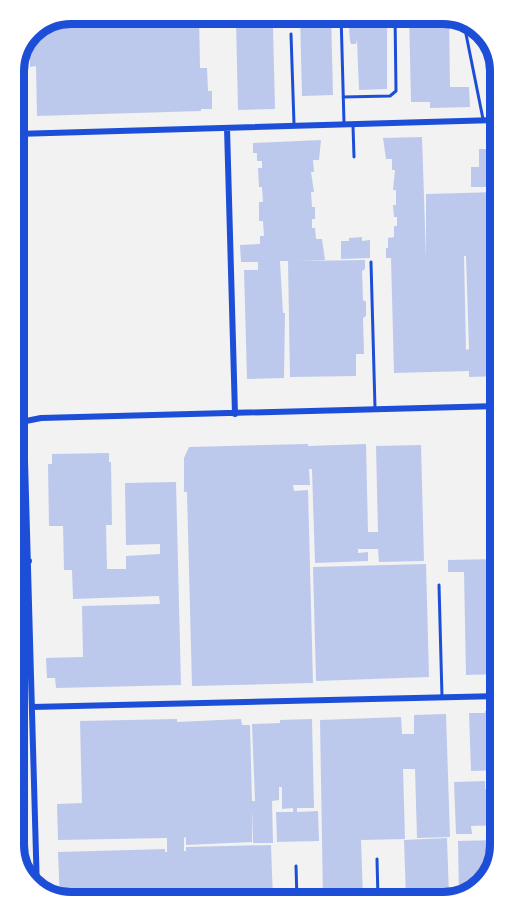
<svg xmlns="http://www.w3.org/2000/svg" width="514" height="916" font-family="'PT Sans',sans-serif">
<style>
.building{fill:#bdc9ec;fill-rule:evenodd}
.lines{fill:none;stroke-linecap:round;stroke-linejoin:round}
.service{stroke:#1d4ed8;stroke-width:3}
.minor{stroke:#1d4ed8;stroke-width:6}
.rim{fill:none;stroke:#1d4ed8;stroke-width:8}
</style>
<rect width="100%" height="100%" fill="#f2f2f2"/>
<path class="building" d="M71,14H199L200,68H207L208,91H212V109H201V111L37,116L36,66L30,67V32Z
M222,14H296L297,27L273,28L275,109L238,110L236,20L222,21Z
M300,14H331L333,95L302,96Z
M353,14H387V89L359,90L357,40L356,44H351L350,41L349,28H353Z
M409,14H449L450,87H469L470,107L430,108V102H411Z
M422,137L426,257V194L497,192L498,376L469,377V371L394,373L391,258H386V248H388V238L394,237V226H397V217H394L393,205H396V190H393L395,170H392V159H386L383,138ZM464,256H466L469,349L466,350Z
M321,140L319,160H313L314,172H311L314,192H311L312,207H315V219H312V228H315L316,239H322L325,260L297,261L365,260V269L362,271L363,300L366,302V316L363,318L364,354H356V376L290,377L288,261H280L283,313H285L284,378L247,379L244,270H258V262H241L240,245L260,244V236H264L263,221H259V202H263L262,187H259L258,168H262V161H257V153H253V143Z
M479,149H497V187H471V167H479Z
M362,237V241L370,240V258L341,259V241H349V238Z
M308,444V446L366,444L368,532H378L376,446L421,445L424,561L379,562L378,549H358V553L368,552V561L315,563L312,469H309L310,485H293L294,491L308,490L313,683L192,686L187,492H184V458L189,447Z
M109,453V462H111L112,525H106L107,569H126V556L160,554V544L126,545L125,483L176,482L181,685L56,688L55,678H47L46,658L83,657L82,606L160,604L159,596L73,599L72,570H64L63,526H49L48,464H52V454Z
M499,559V674L466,675L464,572H448V560Z
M426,564L429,677L316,681L313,567Z
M485,711H500V770L471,771L469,713H485Z
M446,714L450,837L417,838L415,769H403L405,839L361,840L363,899L323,900L320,720L401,717L402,734H414V715Z
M177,719V722L241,719L242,725H250L252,801H255L252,724L280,723V720L312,719L314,808H297V812L318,811L319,841L277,842L276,812H293V808L282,809V787H279V800L272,801L273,843H253V808L252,842L186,845V837L184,838V851H186V847L271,845L273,900L188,901V899H185V901L67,902L60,900L58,852L165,849V852H167V838L58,840L57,804L82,803L80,721Z
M485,781V789H500V825L471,826L472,834H456L454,782Z
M447,838L449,896L406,897L404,840Z
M500,840V849L491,877L466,898H459L458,841Z"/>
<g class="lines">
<path class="service" d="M341,14L344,123
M463,19L483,119
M291,34L294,124
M343,97L390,96L396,91L395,14
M353,126L354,157
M371,262L375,408
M439,585L442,697
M377,859L378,899
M296,866L297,900"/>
<path class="minor" d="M14,66L37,891
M227,128L235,414
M16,134L496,120
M16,423L41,418L498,406
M16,561H29
M32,707L500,696
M20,871L36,870"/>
</g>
<path d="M0 0H514V916H0ZM71 24H443A47 47 0 0 1 490 71V845A47 47 0 0 1 443 892H71A47 47 0 0 1 24 845V71A47 47 0 0 1 71 24Z" fill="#fff" fill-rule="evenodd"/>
<path class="rim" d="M71 24H443A47 47 0 0 1 490 71V845A47 47 0 0 1 443 892H71A47 47 0 0 1 24 845V71A47 47 0 0 1 71 24Z"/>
</svg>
